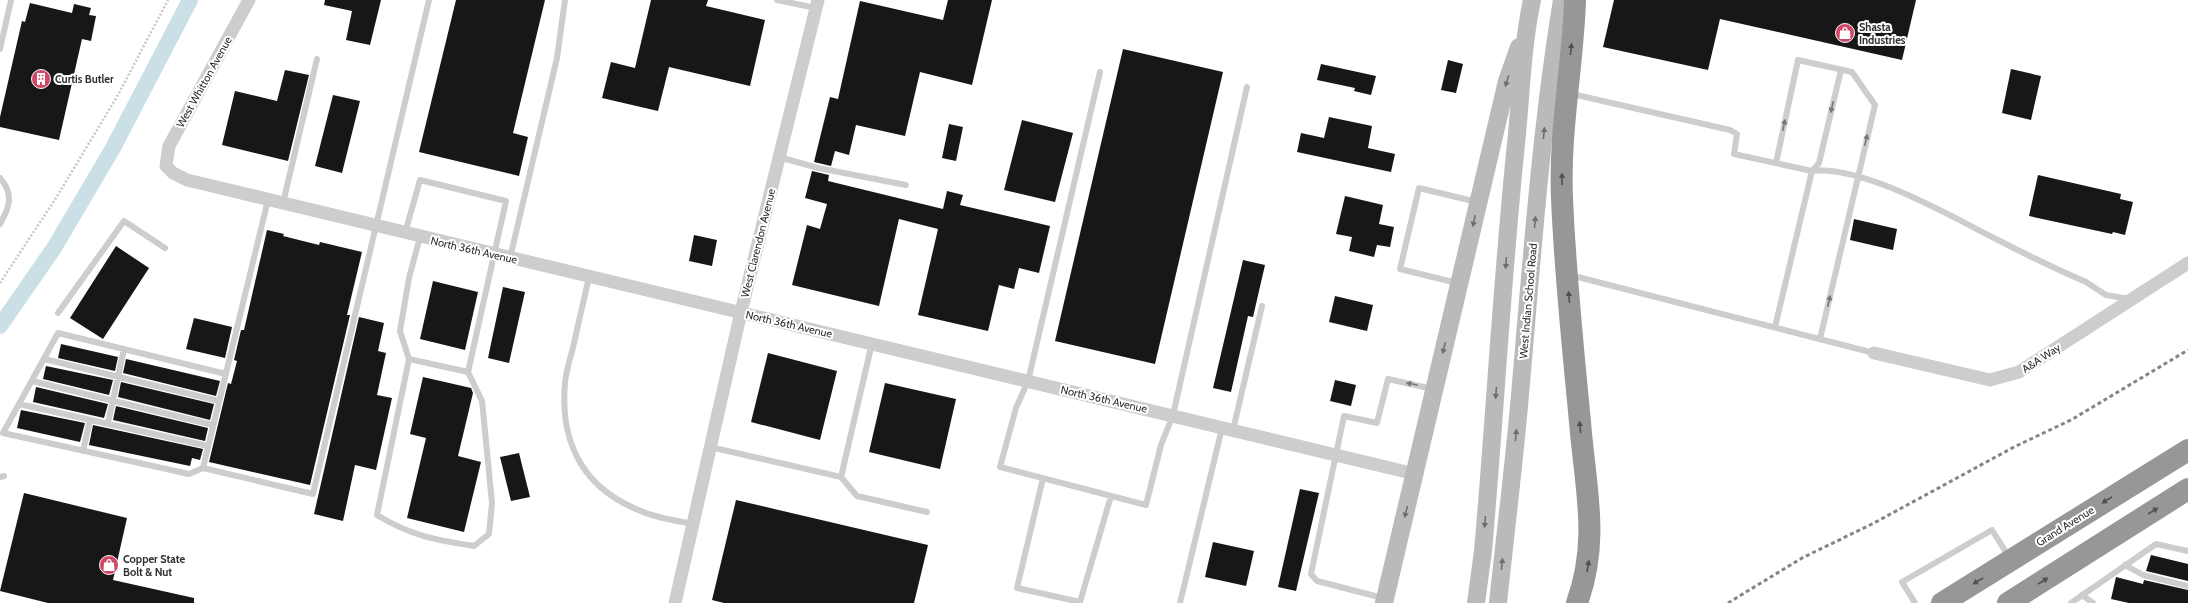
<svg xmlns="http://www.w3.org/2000/svg" width="2188" height="603" font-family="Cabin,sans-serif">
<style>
.lines{fill:none;stroke-linecap:round;stroke-linejoin:round}
.canal{stroke:#cbe0e6;stroke-width:16}
.building{fill:#171717}
.path{stroke:#c7c7c7;stroke-width:2.5;stroke-dasharray:2 2;stroke-linecap:butt}
.lane{stroke:#cdcdcd;stroke-width:6}
.street{stroke:#cdcdcd;stroke-width:13}
.secondary{stroke:#bababa;stroke-width:18}
.highway{stroke:#979797;stroke-width:22}
.rail{stroke:#858585;stroke-width:3;stroke-dasharray:4 3;stroke-linecap:butt}
.oneway{fill:#4f4f4f}
.oneway2{fill:#6e6e6e}
.oneway3{fill:#777}
.labels{text-anchor:middle;stroke-width:4;stroke-linejoin:round;paint-order:stroke}
.poi-label{font-size:11px;font-weight:bold;fill:#303030;stroke:#fff;text-anchor:start}
.street-label{font-size:11px;fill:#303030;stroke:#fff}
</style>
<rect width="100%" height="100%" fill="#fff"/>
<g class="lines">
<path class="canal" d="M0,326L54,248L113,148L190,0"/>
</g>
<path class="building" d="M325,0H381L370,45L346,40L352,11L324,5Z
M456,0H545L513,133L528,137L519,176L419,152Z
M651,0H708L706,6L765,20L750,86L669,67L658,111L602,98L611,62L635,68Z
M948,0H992L972,85L920,72L905,136L856,125L849,155L835,151L831,166L814,162L830,97L838,99L860,1L943,20Z
M1614,0H1916L1902,60L1720,19L1708,70L1603,47Z
M30,3L72,13L74,4L91,8L89,15L96,16L91,41L82,39L59,140L0,127V117L22,21L25,22Z
M1123,49L1223,72L1155,364L1055,341Z
M1448,60L1463,64L1456,93L1441,90Z
M1321,64L1376,76L1371,95L1354,91L1355,88L1317,80Z
M2011,69L2041,76L2031,120L2002,113Z
M285,70L309,75L288,161L222,145L235,91L277,101Z
M333,95L360,101L342,173L315,166Z
M1329,117L1372,126L1368,148L1395,154L1391,172L1297,152L1301,133L1324,138Z
M1022,120L1073,133L1055,202L1004,190Z
M949,124L963,127L956,161L942,158Z
M812,171L829,175L828,181L943,209L947,191L963,195L960,205L1050,226L1039,273L1019,268L1014,289L999,285L988,331L918,315L938,229L899,219L879,306L792,285L807,225L820,229L827,204L805,198Z
M2038,175L2121,194L2120,199L2133,202L2125,235L2113,232L2112,234L2029,216Z
M1345,196L1383,205L1379,224L1394,227L1390,247L1377,245L1374,257L1349,251L1352,237L1336,234Z
M1854,219L1897,229L1893,250L1850,240Z
M267,230L284,234L283,236L319,245L320,242L362,252L347,315H350L310,485L209,462L228,383L231,384L237,361L234,360L241,330H244Z
M694,235L717,240L712,266L689,261Z
M116,246L149,268L103,339L70,318Z
M1243,260L1265,265L1253,317L1248,316L1231,392L1213,388Z
M433,281L478,292L465,350L420,339Z
M503,287L525,292L509,363L488,358Z
M1335,296L1373,305L1367,331L1329,322Z
M359,317L384,323L378,351L386,353L377,395L392,398L376,470L355,465L343,521L314,514Z
M194,318L232,327L225,358L186,349Z
M61,344L118,357L115,371L58,358Z
M768,353L837,371L820,440L751,422Z
M126,359L220,381L216,396L123,373Z
M46,366L113,380L109,395L43,379Z
M423,377L471,388L473,393L458,456L481,462L464,532L407,518L426,438L410,434Z
M1335,380L1356,385L1351,406L1330,401Z
M121,382L214,404L210,420L118,397Z
M885,383L956,399L940,469L869,452Z
M36,387L108,404L104,418L33,402Z
M116,406L208,428L205,441L113,420Z
M21,410L85,423L80,442L17,428Z
M93,425L203,449L200,460L192,458L190,466L89,445Z
M519,453L530,497L511,501L500,457Z
M1300,489L1319,493L1296,591L1278,587Z
M24,493L127,518L113,580L194,598V603H48L0,591Z
M736,500L928,545L914,603H724L712,600Z
M1213,542L1254,551L1246,586L1205,577Z
M2151,555L2188,564V581L2146,571Z
M2116,577L2143,584L2144,580L2188,590V603H2129L2111,599Z"/>
<g class="lines">
<path class="path" d="M0,283L56,198L118,95L168,0"/>
<path class="lane" d="M777,0L816,8
M0,49L11,0
M1100,72L1028,381L1016,408L1000,467L1146,505L1161,445L1173,415L1247,87
M1572,94L1730,130L1737,134L1734,154L1812,171L1775,327
M779,157L818,168L906,185
M1776,163L1798,60L1852,72L1875,105L1820,339
M1812,171C1864,165 1952,217 1998,240C2027,255 2056,269 2086,282L2106,295L2129,299
M1812,171L1819,163L1841,70
M0,178C14,194 10,207 0,224
M268,200L203,468L313,494L429,0
M283,203L317,59
M405,233L420,180L506,201L468,372L409,359L400,331L409,278L420,237
M510,258L557,58L565,0
M1570,275L1874,353
M589,277C584,300 578,324 573,348C570,359 566,371 565,383C560,440 581,485 634,508C652,517 673,520 693,524
M1457,283L1400,269L1419,188L1477,202
M58,313L124,221L165,248
M44,359L219,401
M409,359L377,515C411,536 436,540 474,546L489,534L492,503L482,401L468,372
M32,381L213,425
M19,404L208,446
M108,423L124,349
M1233,430L1262,306
M710,447L841,477L872,343
M83,451L90,420
M203,468L189,474L3,433L58,333L226,374
M0,477L4,476
M841,477L857,496L927,512
M1043,478L1017,588L1080,602L1111,496
M2125,565L2143,575L2188,586
M2082,595L2093,603
M1383,598L1317,581L1311,574L1344,416L1377,423L1388,379L1433,389
M1180,603L1222,428
M1915,603L1902,582L1992,530L2009,557
M2071,603L2156,544L2188,551"/>
<path class="street" d="M249,0L169,146L166,166L173,173L187,180L1415,474
M1874,353L1990,380L2019,372L2188,263
M675,603L741,312L818,0"/>
<path class="secondary" d="M1384,603L1507,81L1519,47
M1476,603L1483,551C1495,415 1502,279 1516,144C1521,96 1522,47 1532,0
M1498,603C1505,537 1513,472 1519,406C1531,271 1540,134 1562,0"/>
<path class="highway" d="M1575,0C1573,66 1559,131 1562,198C1565,273 1573,348 1580,422C1585,486 1600,540 1577,603
M1942,603L2188,450
M2008,603L2188,489"/>
<path class="rail" d="M1728,603L1802,558L1874,523L2014,447L2071,420L2188,350"/>
</g>
<defs><path id="oneway-solid" d="M-6-.8H1V-3.2L6.5 0L1 3.2V.8H-6Z"/></defs>
<g class="oneway">
<use href="#oneway-solid" transform="translate(1571 49) rotate(-84)"/>
<use href="#oneway-solid" transform="translate(1562 179) rotate(-90)"/>
<use href="#oneway-solid" transform="translate(1569 297) rotate(-95)"/>
<use href="#oneway-solid" transform="translate(1580 427) rotate(-96)"/>
<use href="#oneway-solid" transform="translate(2107 500) rotate(148)"/>
<use href="#oneway-solid" transform="translate(2153 511) rotate(-32)"/>
<use href="#oneway-solid" transform="translate(1588 566) rotate(-80)"/>
<use href="#oneway-solid" transform="translate(1978 581) rotate(148)"/>
<use href="#oneway-solid" transform="translate(2043 581) rotate(-32)"/>
</g>
<g class="oneway2">
<use href="#oneway-solid" transform="translate(1507 81) rotate(107)"/>
<use href="#oneway-solid" transform="translate(1544 133) rotate(-84)"/>
<use href="#oneway-solid" transform="translate(1474 221) rotate(103)"/>
<use href="#oneway-solid" transform="translate(1535 222) rotate(-85)"/>
<use href="#oneway-solid" transform="translate(1506 263) rotate(94)"/>
<use href="#oneway-solid" transform="translate(1444 348) rotate(103)"/>
<use href="#oneway-solid" transform="translate(1496 393) rotate(94)"/>
<use href="#oneway-solid" transform="translate(1516 435) rotate(-84)"/>
<use href="#oneway-solid" transform="translate(1406 512) rotate(104)"/>
<use href="#oneway-solid" transform="translate(1485 522) rotate(95)"/>
<use href="#oneway-solid" transform="translate(1502 564) rotate(-84)"/>
</g>
<g class="oneway3">
<use href="#oneway-solid" transform="translate(1832 107) rotate(103)"/>
<use href="#oneway-solid" transform="translate(1784 125) rotate(-78)"/>
<use href="#oneway-solid" transform="translate(1866 140) rotate(-76)"/>
<use href="#oneway-solid" transform="translate(1829 301) rotate(-77)"/>
<use href="#oneway-solid" transform="translate(1412 384) rotate(-168)"/>
</g>
<defs>
<symbol id="shop-disc" viewBox="-11 -11 22 22"><circle r="9.5" fill="#d04868" stroke="#fff"/><path d="M-5-2.5h2.3a2.7 3.5 0 0 1 5.4 0H5L5.5 6h-11ZM-1.5-2.5h3a1.5 2.3 0 0 0-3 0Z" fill="#fff"/></symbol>
<symbol id="building-disc" viewBox="-11 -11 22 22"><circle r="9.5" fill="#d04868" stroke="#fff"/><path d="M-4-6H4V6H1V3H-1V6H-4ZM-2.5-4.3h1.7v1.8h-1.7ZM.8-4.3h1.7v1.8H.8ZM-2.5-1h1.7V.8h-1.7ZM.8-1h1.7V.8H.8Z" fill="#fff"/></symbol>
</defs>
<g fill-rule="evenodd">
<use href="#shop-disc" x="1834" y="22" width="22" height="22"/>
<use href="#building-disc" x="30" y="68" width="22" height="22"/>
<use href="#shop-disc" x="98" y="554" width="22" height="22"/>
</g>
<g class="labels">
<g class="poi-label">
<text x="1859" y="31">Shasta<tspan x="1859" dy="13">Industries</tspan></text>
<text x="55" y="83">Curtis Butler</text>
<text x="123" y="563">Copper State<tspan x="123" dy="13">Bolt &amp; Nut</tspan></text>
</g>
<g class="street-label">
<text transform="translate(204 82) rotate(-61)" y="4">West Whitton Avenue</text>
<text transform="translate(758 243) rotate(-76)" y="4">West Clarendon Avenue</text>
<text transform="translate(474 250) rotate(13)" y="4">North 36th Avenue</text>
<text transform="translate(1528 301) rotate(-85)" y="4">West Indian School Road</text>
<text transform="translate(789 324) rotate(13)" y="4">North 36th Avenue</text>
<text transform="translate(2041 358) rotate(-33)" y="4">A&amp;A Way</text>
<text transform="translate(1104 399) rotate(13)" y="4">North 36th Avenue</text>
<text transform="translate(2065 526) rotate(-32)" y="4">Grand Avenue</text>
</g>
</g>
</svg>
